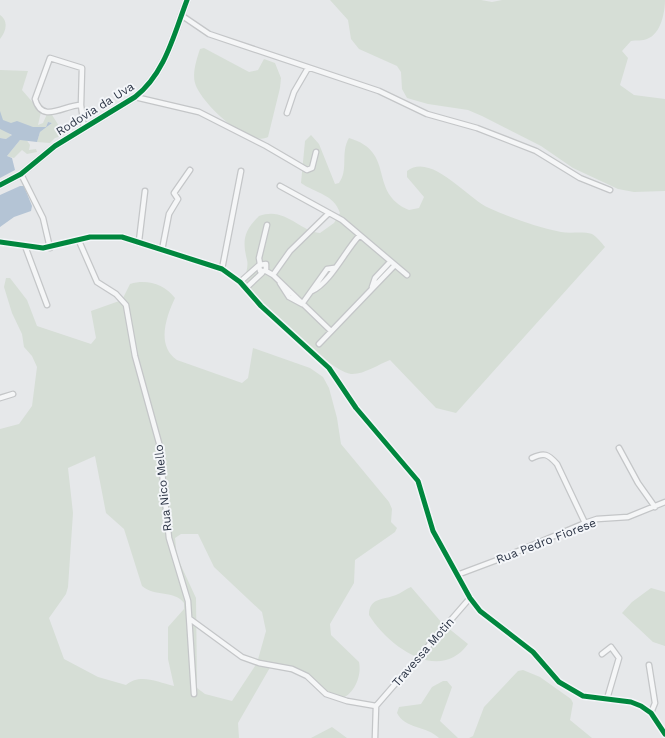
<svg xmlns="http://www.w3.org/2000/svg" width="665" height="738" font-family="'Work Sans',sans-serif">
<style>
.green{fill:#d6ded6;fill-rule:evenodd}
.water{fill:#b4c4d5}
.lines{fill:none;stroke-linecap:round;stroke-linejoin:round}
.minor-casing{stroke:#c4c6c8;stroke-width:7}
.tertiary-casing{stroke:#c4c6c8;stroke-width:8}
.minor{stroke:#f5f6f7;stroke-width:4.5}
.tertiary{stroke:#f5f6f7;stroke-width:5.5}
.cycleway-casing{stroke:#f4f6f9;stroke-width:8}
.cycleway{stroke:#00873e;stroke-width:5}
.labels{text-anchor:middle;stroke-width:4;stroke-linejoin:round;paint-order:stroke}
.street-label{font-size:12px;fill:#2b3445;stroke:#f4f6f9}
</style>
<rect width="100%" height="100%" fill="#e6e8ea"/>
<path class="green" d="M330,0H481L492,2L502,0H665C665,12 661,34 647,39C643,41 636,40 631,41L622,51L628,58L620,85L634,95L665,99V191L634,192L618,189L573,168L541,146L482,116L468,110L428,104L407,98L402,89L401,72L397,66L359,49L351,39L348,20Z
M0,15C9,21 6,32 0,39Z
M204,48L249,72L258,70L264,59L275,63L281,78L280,88L268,137C248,148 200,102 195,83C192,73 197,58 200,49Z
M0,70L28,71L22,90L41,112L38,125L43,123L47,114L52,115L61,129L65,133L64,135L55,138L50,143L37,142L40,132L52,123L48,122L46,127L37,128L23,125L5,130L12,136L6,139L0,138Z
M311,135L319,144L335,184L339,183C349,169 340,153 349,138C397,152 367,192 409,210L419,208L424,197L407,177V171C431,152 467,198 489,208C511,218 537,227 561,232C571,234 582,231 592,234C597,237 602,243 605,247L456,413L436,408L390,360C379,364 363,375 351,374C343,373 335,366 327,362C300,347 256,313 246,283C244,275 249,268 247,260C242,240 244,231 259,216C285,206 299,231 320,233L334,223L340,213C334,194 315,193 301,183L305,141Z
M26,139L30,145L29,150L36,149L37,152L27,154L22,150L14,158L7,156L20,140Z
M6,278H10L27,300L37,326L91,344L96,338L91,311L122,300L130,284C147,279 164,284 175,298C166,317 156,346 177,360L242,383L248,378L253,348L310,368L323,377L329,388L337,418L341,444L389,502L392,509L391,522L397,528L395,532L355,560L354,583L330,624L331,635L359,662C362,676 354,695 340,699L288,667L272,664L238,723L239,738H0V429L19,424L32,406L37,367L32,356L24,347L22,334L12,313L4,287ZM95,456L106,513L124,529L142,586C154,597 175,590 184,603V609L168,627V659L174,686C157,682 140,673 126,685L98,677L64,659L49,618L66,594L68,587L73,513L68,468ZM181,534H198L214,567L262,612L266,631L257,663L232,701L205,694L197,688L196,598L177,557L175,538Z
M411,587L442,623L468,644C439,684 388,646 369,615C369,597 384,600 396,595C401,593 406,589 411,587Z
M651,588L665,592V646L653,642L622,613L632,602Z
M523,670L540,677L571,699L573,703L570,720L592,738H469L473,736L484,707L518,671Z
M443,681H447L452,687L440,721L458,738H439C427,726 405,729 397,713L399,707L421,704L432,687Z
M332,727L347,738H311Z"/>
<path class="water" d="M0,111L3,120L11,123L17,121L33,127H46L48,122L52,123L40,132L37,142L20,140L7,156L12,158L15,170L0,178V138L6,139L12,135L0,129Z
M20,186H24L32,206L31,211L14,217L0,227V195Z"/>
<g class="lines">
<defs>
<path id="minor" d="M181,15L209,34L379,91L427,114L477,128L536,151L580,178L610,190
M135,97L199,112L266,146L307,170L312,168L316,152
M81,105L82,68L50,58L35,99C42,125 66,104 81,105L84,128
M287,113L294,92L308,68
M21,174L43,218L50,248
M280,186L342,220L407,275
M79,241L97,282L116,294L126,305L135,356L159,443L169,538L188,601L194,694
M139,241L145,191
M0,242L43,248L90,237H122L222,269L240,282L261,306L329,368L356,408L418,481L433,531L470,598L480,611L533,652L559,682L583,696L631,702L641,706L651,713L665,734
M25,246L47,305
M162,250L169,214L178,199L174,193L190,170
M260,264L259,258L267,225
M222,269L241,171
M266,271V264L259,265L260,271H266L273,275L331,331
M273,275L290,251L329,213
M240,282L258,266
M280,283L289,297L302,304
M372,287L375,278L390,262
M246,288L262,273
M312,291C330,283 345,251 359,236
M302,304L327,269L334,268
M319,344L394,266
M0,398L13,394
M619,448L638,483L655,507
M532,458C544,452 548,454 557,464L585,523
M457,575L497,560L585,523L597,519L628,517L665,502
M190,619L242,657L259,663L292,669L307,676L326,694L347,701L376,706
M602,654L611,647L619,658L607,699
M649,665L655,703L651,713
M376,706L470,598
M375,738L376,706"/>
<path id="tertiary" d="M0,185L21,174L55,146L135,97C165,74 174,34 187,0"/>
</defs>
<use href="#minor" class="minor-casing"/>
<use href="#tertiary" class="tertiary-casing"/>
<use href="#minor" class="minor"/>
<use href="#tertiary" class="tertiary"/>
<defs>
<path id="cycleway" d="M0,185L21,174L55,146L135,97C165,74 174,34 187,0
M0,242L43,248L90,237H122L222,269L240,282L261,306L329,368L356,408L418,481L433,531L470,598L480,611L533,652L559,682L583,696L631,702L641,706L651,713L665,734"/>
</defs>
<use href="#cycleway" class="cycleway-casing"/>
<use href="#cycleway" class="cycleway"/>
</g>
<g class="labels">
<g class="street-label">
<text transform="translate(95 109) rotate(-32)" y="4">Rodovia da Uva</text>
<text transform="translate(163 488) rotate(-96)" y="4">Rua Nico Mello</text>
<text transform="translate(546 541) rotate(-21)" y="4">Rua Pedro Fiorese</text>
<text transform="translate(423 652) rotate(-49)" y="4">Travessa Motin</text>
</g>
</g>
</svg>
